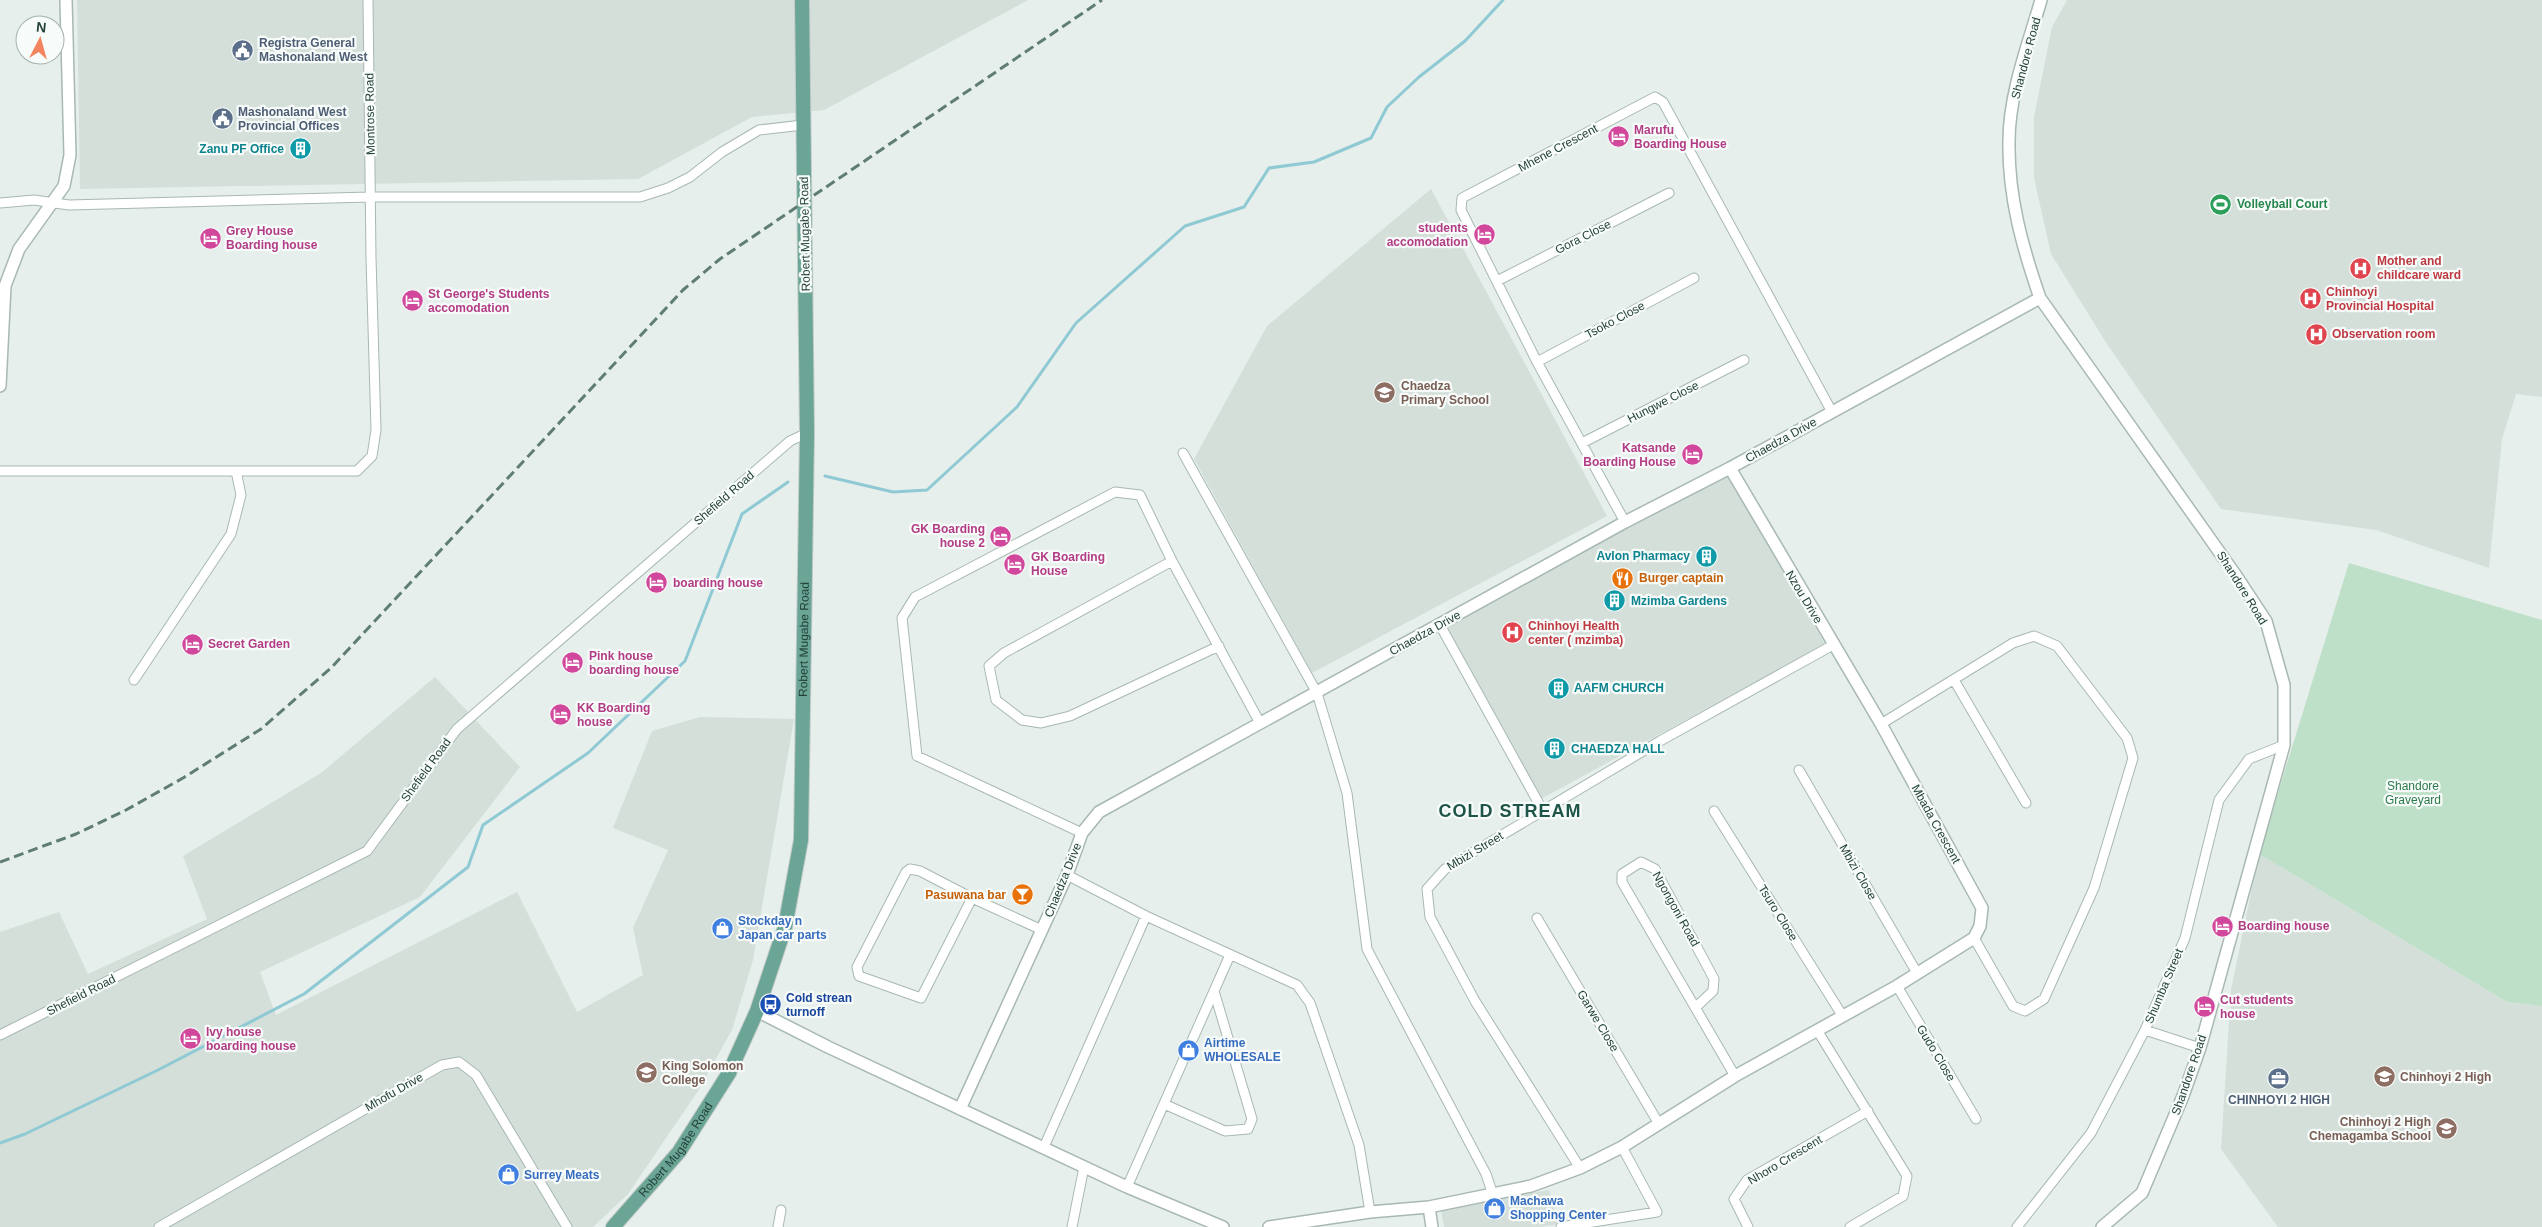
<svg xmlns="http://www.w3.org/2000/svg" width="2542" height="1227" font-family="Arial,sans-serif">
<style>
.built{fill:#d4dfda}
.green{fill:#bfe0c8}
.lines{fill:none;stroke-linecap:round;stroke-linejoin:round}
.stream{stroke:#8ec9d4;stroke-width:3}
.minor-casing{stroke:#a8b8b2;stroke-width:11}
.tertiary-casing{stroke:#a8b8b2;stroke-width:14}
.primary-casing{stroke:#c2cac8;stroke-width:16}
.minor{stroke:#fff;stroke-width:9}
.tertiary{stroke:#fff;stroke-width:11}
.primary{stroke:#6aa596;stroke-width:14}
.rail{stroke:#5f7d75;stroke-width:3;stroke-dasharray:10 5;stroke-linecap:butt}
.labels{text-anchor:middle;stroke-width:4.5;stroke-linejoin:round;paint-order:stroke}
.service-label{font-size:12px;font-weight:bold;fill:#4e5e75;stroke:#f7fbf9;text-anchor:start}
.street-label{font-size:12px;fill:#24423a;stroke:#f7fbf9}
.hotel-label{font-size:12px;font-weight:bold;fill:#b23c85;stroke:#f7fbf9;text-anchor:start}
.culture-label{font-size:12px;font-weight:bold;fill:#0d838f;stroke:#f7fbf9;text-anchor:start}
.leisure-label{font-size:12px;font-weight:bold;fill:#27864d;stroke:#f7fbf9;text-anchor:start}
.health-label{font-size:12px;font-weight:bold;fill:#be3a42;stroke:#f7fbf9;text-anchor:start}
.education-label{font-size:12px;font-weight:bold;fill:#785e54;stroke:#f7fbf9;text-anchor:start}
.food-label{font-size:12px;font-weight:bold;fill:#c56008;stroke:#f7fbf9;text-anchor:start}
.park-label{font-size:12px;fill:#2d7a4b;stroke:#f7fbf9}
.shop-label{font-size:12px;font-weight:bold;fill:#366cbe;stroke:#f7fbf9;text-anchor:start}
.transit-label{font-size:12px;font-weight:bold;fill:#164399;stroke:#f7fbf9;text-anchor:start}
.district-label{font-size:18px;font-weight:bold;letter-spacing:1px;fill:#1f5548;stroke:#f7fbf9}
</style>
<rect width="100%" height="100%" fill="#e6efeb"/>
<path class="built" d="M77,0H1028L824,110L752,117L638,179L80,189Z
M2067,0H2542V397L2516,394L2502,439L2489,568L2376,530L2221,509L2107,344L2051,254L2034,178V117L2052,27Z
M1431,189L1607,516L1312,673L1194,459L1267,326Z
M1726,473L1825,644L1541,799L1443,626Z
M435,677L520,767L420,897L260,972L276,1015L517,892L577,1012L643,975L633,928L668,850L613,828L652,731L700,717L794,719L753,960L732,1030L698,1091L628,1194L593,1227H0V932L59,912L88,974L207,919L183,856L321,773Z
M2259,854L2507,1002L2542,1006V1227H2278L2221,1149L2231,990Z
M1549,1190L1559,1224L1540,1227H1444L1441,1209Z"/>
<path class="green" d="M2349,563L2542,620V1006L2507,1002L2259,854Z"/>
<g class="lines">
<path class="stream" d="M825,476L893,492L927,490L1017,407L1076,323L1185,226L1244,207L1269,168L1314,162L1371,138L1387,107L1419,77L1465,41L1503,0
M0,1143L25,1134L158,1070L304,994L468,867L483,825L588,753L685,661L742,514L788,482"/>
<defs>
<path id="minor" d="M0,203L34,200L69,205L371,197H640L668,188L690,177L722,152L759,130L803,125
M1497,281L1669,193
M1537,362L1694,278
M1582,443L1744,360
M1183,453L1317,693L1347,793L1367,949L1486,1174L1493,1195
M1,471H357L372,456L376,430L371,258L368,0
M1625,522L1537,362L1461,210L1462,198L1655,97L1663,102L1832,412
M1172,561L1004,653L989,666L996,700L1022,720L1041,723L1070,716L1219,646
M1440,625L1543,811
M134,680L231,534L241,495L236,471
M1954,680L2026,803
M1881,724L2013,643L2034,636L2057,646L2127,738L2133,758L2094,888L2044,999L2025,1011L2013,1006L1974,938
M1799,770L1917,973
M1714,811L1842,1015
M1082,833L917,756L902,618L915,597L1115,492L1140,495L1172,561L1260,723
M1067,875L1146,916L1297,985L1310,1003L1359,1145L1370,1212
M972,898L921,998L859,976L857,967L906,872L910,869L920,871L972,898L1042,930
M1537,918L1659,1124
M1897,986L1976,1119
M1696,1007L1713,991L1714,979L1655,869L1641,862L1622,874V882L1735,1076
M1817,1030L1907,1176L1903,1196L1850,1227
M2145,1030L2200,1048
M0,1035L367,851L457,729L790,441L807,433
M1164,1104L1225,1131L1248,1129L1252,1119L1214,991
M1044,1147L1146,916
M1580,1168L1475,1001L1430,917L1427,889L1445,869L1660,741L1833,645
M1127,1187L1230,955
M159,1227L442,1065L459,1062L476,1075L567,1227
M778,1227L781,1210
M1072,1227L1084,1167
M1561,1227L1657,1212L1622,1147
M1748,1227L1734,1199L1747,1180L1868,1111
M2017,1227L2091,1133L2145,1030L2185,938L2219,800L2249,759L2284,745"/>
<path id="tertiary" d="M2041,0C2028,45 2009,94 2009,141C2008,196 2022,246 2040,298L2237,577L2266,621L2284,685V745L2200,1048L2183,1096L2142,1193L2102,1227
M0,386L5,286L19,249L64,186L70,155L66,0
M757,1011L828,1047L1127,1187L1223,1227
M960,1109L1067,875L1082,833L1099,812L1625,522L1730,468L2040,298
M1429,1207L1432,1227
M1269,1227L1370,1212L1429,1207L1531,1186L1580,1168L1622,1147L1735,1076L1897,986L1974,938L1980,926L1982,908L1881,724L1730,468"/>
<g id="primary">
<path id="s1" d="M613,1227L679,1152L729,1073L757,1011L785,927L801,840L807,433L802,0"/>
</g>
</defs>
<use href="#minor" class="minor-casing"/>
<use href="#tertiary" class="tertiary-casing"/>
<use href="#primary" class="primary-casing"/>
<use href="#minor" class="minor"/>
<use href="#tertiary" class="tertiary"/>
<use href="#primary" class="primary"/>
<path class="rail" d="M0,862L76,834L126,810L183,778L261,729L331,668L683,290L720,259L1102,0"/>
</g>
<defs>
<symbol id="civic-disc" viewBox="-11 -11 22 22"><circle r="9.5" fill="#5c6f8a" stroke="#f7fbf9"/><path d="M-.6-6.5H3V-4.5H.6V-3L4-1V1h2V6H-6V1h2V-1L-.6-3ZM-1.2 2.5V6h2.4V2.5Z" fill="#fff"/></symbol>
<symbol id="hotel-disc" viewBox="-11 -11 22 22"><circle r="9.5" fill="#d1479c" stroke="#f7fbf9"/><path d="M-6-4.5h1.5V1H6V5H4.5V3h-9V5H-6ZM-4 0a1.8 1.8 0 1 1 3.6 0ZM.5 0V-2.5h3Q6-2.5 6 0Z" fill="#fff"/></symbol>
<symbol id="building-disc" viewBox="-11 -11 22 22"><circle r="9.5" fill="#0f9aa8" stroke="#f7fbf9"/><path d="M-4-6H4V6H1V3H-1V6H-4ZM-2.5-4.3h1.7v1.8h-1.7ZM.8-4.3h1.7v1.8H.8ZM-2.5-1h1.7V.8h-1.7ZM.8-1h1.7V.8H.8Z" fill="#fff"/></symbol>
<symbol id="stadium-disc" viewBox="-11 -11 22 22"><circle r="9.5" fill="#2e9e5b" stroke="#f7fbf9"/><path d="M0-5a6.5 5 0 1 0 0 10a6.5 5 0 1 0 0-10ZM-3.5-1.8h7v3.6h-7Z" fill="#fff"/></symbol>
<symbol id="hospital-disc" viewBox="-11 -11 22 22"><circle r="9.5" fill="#e0444e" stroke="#f7fbf9"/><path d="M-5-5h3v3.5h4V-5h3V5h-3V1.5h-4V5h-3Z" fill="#fff"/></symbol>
<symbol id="school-disc" viewBox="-11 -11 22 22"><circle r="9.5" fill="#8d6e63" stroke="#f7fbf9"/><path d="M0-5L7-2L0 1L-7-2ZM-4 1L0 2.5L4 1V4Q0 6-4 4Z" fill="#fff"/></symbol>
<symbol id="restaurant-disc" viewBox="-11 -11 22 22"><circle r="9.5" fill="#e8710a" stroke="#f7fbf9"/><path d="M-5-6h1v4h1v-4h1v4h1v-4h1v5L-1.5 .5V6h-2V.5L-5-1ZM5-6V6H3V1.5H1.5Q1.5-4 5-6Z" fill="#fff"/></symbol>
<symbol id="bar-disc" viewBox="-11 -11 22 22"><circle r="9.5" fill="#e8710a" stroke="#f7fbf9"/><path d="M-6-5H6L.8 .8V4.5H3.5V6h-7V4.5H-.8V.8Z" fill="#fff"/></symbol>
<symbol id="shop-disc" viewBox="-11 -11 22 22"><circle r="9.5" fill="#3f7fe0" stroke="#f7fbf9"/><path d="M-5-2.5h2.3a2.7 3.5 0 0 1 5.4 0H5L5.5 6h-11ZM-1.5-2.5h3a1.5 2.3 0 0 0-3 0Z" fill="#fff"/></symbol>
<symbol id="bus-disc" viewBox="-11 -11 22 22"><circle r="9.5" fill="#1a4fb4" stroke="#f7fbf9"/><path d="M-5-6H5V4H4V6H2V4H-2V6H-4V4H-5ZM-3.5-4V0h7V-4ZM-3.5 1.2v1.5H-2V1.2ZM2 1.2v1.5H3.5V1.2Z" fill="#fff"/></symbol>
<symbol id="university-disc" viewBox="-11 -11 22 22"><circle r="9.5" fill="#8d6e63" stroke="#f7fbf9"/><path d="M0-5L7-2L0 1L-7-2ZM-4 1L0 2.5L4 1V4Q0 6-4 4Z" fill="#fff"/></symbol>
<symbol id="office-disc" viewBox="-11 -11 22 22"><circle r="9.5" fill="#5c6f8a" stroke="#f7fbf9"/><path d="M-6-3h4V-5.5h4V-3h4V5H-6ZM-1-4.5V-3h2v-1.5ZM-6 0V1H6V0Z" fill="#fff"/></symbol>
</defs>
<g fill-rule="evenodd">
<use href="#civic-disc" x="230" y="38" width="25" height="25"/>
<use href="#civic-disc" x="210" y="106" width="25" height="25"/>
<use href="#hotel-disc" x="1606" y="124" width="25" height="25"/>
<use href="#building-disc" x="288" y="136" width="25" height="25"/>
<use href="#stadium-disc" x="2208" y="192" width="25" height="25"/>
<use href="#hotel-disc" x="1472" y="222" width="25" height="25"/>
<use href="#hotel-disc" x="198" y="226" width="25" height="25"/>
<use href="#hospital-disc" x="2348" y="256" width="25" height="25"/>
<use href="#hospital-disc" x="2298" y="286" width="25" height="25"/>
<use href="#hotel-disc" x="400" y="288" width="25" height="25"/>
<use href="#hospital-disc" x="2304" y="322" width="25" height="25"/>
<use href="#school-disc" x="1372" y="380" width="25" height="25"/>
<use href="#hotel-disc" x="1680" y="442" width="25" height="25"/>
<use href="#hotel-disc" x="988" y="524" width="25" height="25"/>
<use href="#building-disc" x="1694" y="544" width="25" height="25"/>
<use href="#hotel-disc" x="1002" y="552" width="25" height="25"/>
<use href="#restaurant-disc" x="1610" y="566" width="25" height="25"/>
<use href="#hotel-disc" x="644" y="570" width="25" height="25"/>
<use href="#building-disc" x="1602" y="588" width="25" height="25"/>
<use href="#hospital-disc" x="1500" y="620" width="25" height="25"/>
<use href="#hotel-disc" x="180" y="632" width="25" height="25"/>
<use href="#hotel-disc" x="560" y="650" width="25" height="25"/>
<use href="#building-disc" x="1546" y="676" width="25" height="25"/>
<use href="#hotel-disc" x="548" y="702" width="25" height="25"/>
<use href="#building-disc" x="1542" y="736" width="25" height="25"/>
<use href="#bar-disc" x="1010" y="882" width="25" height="25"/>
<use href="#hotel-disc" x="2210" y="914" width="25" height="25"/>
<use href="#shop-disc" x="710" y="916" width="25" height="25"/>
<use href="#bus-disc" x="758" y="992" width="25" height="25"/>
<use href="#hotel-disc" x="2192" y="994" width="25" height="25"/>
<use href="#hotel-disc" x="178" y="1026" width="25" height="25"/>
<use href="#shop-disc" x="1176" y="1038" width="25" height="25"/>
<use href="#university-disc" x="634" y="1060" width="25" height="25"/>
<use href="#school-disc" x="2372" y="1064" width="25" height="25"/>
<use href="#office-disc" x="2266" y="1066" width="25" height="25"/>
<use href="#school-disc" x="2434" y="1116" width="25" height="25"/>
<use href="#shop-disc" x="496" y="1162" width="25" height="25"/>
<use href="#shop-disc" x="1482" y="1196" width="25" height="25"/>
</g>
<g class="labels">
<g class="service-label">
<text x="259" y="47">Registra General<tspan x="259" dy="14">Mashonaland West</tspan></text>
<text x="238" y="116">Mashonaland West<tspan x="238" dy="14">Provincial Offices</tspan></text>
<text x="2279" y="1104" text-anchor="middle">CHINHOYI 2 HIGH</text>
</g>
<g class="street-label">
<text transform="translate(2026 58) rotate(-75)" y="4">Shandore Road</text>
<text transform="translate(370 114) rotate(-91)" y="4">Montrose Road</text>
<text transform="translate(1558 148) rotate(-28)" y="4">Mhene Crescent</text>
<text transform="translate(805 234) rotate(-91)" y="4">Robert Mugabe Road</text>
<text transform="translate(1583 237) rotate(-27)" y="4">Gora Close</text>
<text transform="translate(1615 320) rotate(-28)" y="4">Tsoko Close</text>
<text transform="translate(1663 402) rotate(-27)" y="4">Hungwe Close</text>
<text transform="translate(1781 440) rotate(-29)" y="4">Chaedza Drive</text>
<text transform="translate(724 498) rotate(-41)" y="4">Shefield Road</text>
<text transform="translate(2242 588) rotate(58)" y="4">Shandore Road</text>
<text transform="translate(1804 597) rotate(59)" y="4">Nzou Drive</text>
<text transform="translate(1425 633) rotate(-29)" y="4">Chaedza Drive</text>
<text dy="4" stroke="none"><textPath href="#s1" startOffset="639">Robert Mugabe Road</textPath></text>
<text transform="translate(426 770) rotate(-54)" y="4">Shefield Road</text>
<text transform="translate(1936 824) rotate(61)" y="4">Mbada Crescent</text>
<text transform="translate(1475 851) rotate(-31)" y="4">Mbizi Street</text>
<text transform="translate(1858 872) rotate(60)" y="4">Mbizi Close</text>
<text transform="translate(1063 880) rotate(-68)" y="4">Chaedza Drive</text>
<text transform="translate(1676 909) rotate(61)" y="4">Ngongoni Road</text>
<text transform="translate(1778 913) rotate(58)" y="4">Tsuro Close</text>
<text transform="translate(2164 986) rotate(-67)" y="4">Shumba Street</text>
<text transform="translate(81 995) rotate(-27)" y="4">Shefield Road</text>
<text transform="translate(1598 1021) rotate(59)" y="4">Garwe Close</text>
<text transform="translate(1936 1053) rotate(59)" y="4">Gudo Close</text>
<text transform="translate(2189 1075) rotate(-71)" y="4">Shandore Road</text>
<text transform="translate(394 1092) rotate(-30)" y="4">Mhofu Drive</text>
<text dy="4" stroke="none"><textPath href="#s1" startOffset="100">Robert Mugabe Road</textPath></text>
<text transform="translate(1785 1160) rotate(-31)" y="4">Nhoro Crescent</text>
</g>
<g class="hotel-label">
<text x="1634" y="134">Marufu<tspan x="1634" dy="14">Boarding House</tspan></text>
<text x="1468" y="232" text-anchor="end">students<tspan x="1468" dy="14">accomodation</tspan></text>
<text x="226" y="235">Grey House<tspan x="226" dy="14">Boarding house</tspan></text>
<text x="428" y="298">St George's Students<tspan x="428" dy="14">accomodation</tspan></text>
<text x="1676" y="452" text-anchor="end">Katsande<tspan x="1676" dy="14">Boarding House</tspan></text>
<text x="985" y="533" text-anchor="end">GK Boarding<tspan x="985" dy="14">house 2</tspan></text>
<text x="1031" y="561">GK Boarding<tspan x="1031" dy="14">House</tspan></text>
<text x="673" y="587">boarding house</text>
<text x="208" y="648">Secret Garden</text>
<text x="589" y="660">Pink house<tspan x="589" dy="14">boarding house</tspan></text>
<text x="577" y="712">KK Boarding<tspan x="577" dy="14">house</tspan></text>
<text x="2238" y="930">Boarding house</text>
<text x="2220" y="1004">Cut students<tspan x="2220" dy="14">house</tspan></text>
<text x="206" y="1036">Ivy house<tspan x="206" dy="14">boarding house</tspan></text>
</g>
<g class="culture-label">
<text x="284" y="153" text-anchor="end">Zanu PF Office</text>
<text x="1690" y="560" text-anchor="end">Avlon Pharmacy</text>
<text x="1631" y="605">Mzimba Gardens</text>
<text x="1574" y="692">AAFM CHURCH</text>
<text x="1571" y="753">CHAEDZA HALL</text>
</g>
<g class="leisure-label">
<text x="2237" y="208">Volleyball Court</text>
</g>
<g class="health-label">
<text x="2377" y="265">Mother and<tspan x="2377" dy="14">childcare ward</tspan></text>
<text x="2326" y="296">Chinhoyi<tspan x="2326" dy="14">Provincial Hospital</tspan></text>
<text x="2332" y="338">Observation room</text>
<text x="1528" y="630">Chinhoyi Health<tspan x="1528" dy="14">center ( mzimba)</tspan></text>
</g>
<g class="education-label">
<text x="1401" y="390">Chaedza<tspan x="1401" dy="14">Primary School</tspan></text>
<text x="662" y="1070">King Solomon<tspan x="662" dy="14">College</tspan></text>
<text x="2400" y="1081">Chinhoyi 2 High</text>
<text x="2431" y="1126" text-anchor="end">Chinhoyi 2 High<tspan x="2431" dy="14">Chemagamba School</tspan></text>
</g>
<g class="food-label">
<text x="1639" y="582">Burger captain</text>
<text x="1006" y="899" text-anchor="end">Pasuwana bar</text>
</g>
<g class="park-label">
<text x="2413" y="790">Shandore<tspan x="2413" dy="14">Graveyard</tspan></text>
</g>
<g class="shop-label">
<text x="738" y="925">Stockday n<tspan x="738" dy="14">Japan car parts</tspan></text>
<text x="1204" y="1047">Airtime<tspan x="1204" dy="14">WHOLESALE</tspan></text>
<text x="524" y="1179">Surrey Meats</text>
<text x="1510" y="1205">Machawa<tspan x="1510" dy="14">Shopping Center</tspan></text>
</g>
<g class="transit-label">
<text x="786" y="1002">Cold strean<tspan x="786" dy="14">turnoff</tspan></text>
</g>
<g class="district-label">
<text x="1510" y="817">COLD STREAM</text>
</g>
</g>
<g transform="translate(40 40) rotate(6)"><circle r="24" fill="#f7fbf9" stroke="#a3b1ad"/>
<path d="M0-4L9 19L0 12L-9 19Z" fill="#f4845f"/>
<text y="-8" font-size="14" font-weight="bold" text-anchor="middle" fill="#24423a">N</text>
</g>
</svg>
